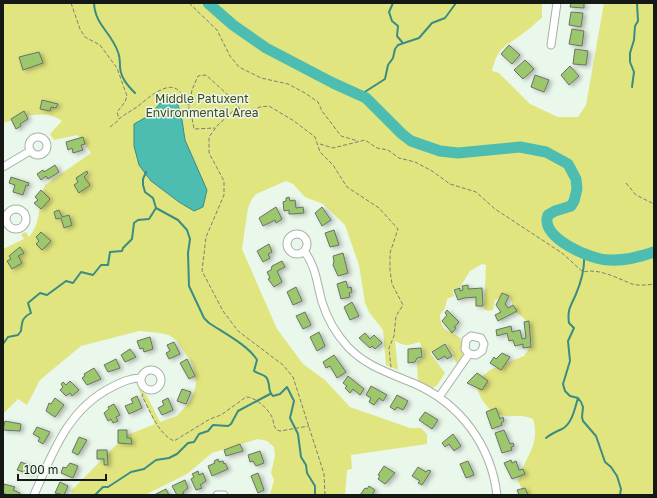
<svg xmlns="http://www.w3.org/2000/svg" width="657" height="498" font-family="'Golos Text',sans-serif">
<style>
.green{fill:#e0e580}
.water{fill:#4cbdb0;stroke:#3b8c82}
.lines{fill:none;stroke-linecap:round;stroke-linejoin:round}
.stream{stroke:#3b8c82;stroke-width:2}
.river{stroke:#4cbdb0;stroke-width:11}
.building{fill:#9cc76c;stroke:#6b7266;filter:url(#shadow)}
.minor-casing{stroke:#a6b2a7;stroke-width:9}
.path{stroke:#788179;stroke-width:1;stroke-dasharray:4 2;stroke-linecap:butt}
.minor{stroke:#fff;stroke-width:7}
.labels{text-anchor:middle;stroke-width:3;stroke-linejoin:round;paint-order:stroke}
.park-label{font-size:12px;fill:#45471b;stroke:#eaf7eb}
</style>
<defs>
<filter id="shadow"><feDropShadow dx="3" dy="1.5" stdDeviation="2" flood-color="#0004"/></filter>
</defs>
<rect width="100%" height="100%" fill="#eaf7eb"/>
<path class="green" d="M3,3H542V18C536,22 531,28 525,32C506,47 498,45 492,71L499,73L530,104L558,117H578L586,105L604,3H654V495H525L518,481C524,457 541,446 533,419C521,414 516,417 505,416C487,413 480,398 475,383L490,370L524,356L532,345C530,329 529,319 515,312L509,295L495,300L493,310L488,311L484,309L486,265L482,264L470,271L460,287L452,290L454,296L447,299L445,308L440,315C441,334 450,329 460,338C466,343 464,358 460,363H456L452,352L445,343L430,353L445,373L438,384L432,389L418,384L417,362L424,356L420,342C409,345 406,347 395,341L398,370L386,365L383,330L369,312L365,303L359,265L345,225L323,204L305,197L293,184L286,181L256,194L252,199L248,208L242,249L277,329L303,364L325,380L350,407L410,428H421L427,434V444L351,455L352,469L347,470L345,495H270L274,480L271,473L275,456L274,447L267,441L258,439L212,453L187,474L145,495H72L71,491L125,436L155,424L138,388L147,396L160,422L177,416L190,401L194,393L196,383L193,365L177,341L169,335L160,333L139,331L81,346L40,380L27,405L18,399L3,414V249L24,239L21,234L26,232L29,237C43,221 37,202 45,185L91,153L78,135L54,140L50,134L62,121C44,108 22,118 3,123Z"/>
<path class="water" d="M171,98L177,103L181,113L185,140L207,190L203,207L194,211L179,202L151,181L139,165L134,146V124L150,115L162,101Z"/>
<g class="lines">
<path class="stream" d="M94,3C95,25 111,32 118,52C120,57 120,61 120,67C121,78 127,85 135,93
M393,3L389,12L392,21L398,26L397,36L402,42
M632,87L634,72L630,62V53L634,40L635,26L638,21L637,3
M360,95L385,79L388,65L393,58L395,49L398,45L419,38L432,23L445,18L456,3
M146,172L143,179V185L145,192L153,198L156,208L178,220L187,230L190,239L188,253L189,286L204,318L209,323C224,333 249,346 257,360L254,371C258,374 263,374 266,377C271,383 267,391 273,396L280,394L287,387L294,401L290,418L298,434L301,457L306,465L307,473L315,486V495
M584,255C585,268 581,282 576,294C571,306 567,309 569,323L574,328L568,341L570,361L563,384L565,391L570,396L578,398L581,402L583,407L582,417L583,421L596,436L605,462L611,467L617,476L621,489L620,495
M3,344L8,337L18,335L21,331C22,321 22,318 31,313L28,303L40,293L47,295L66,281L73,283L81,272L93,275L101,265H108L110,252L122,251L123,248L132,239L134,223L138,220L149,219L156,208
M546,438C551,434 555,432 562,429C572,424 575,408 578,398
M95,495L103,487H108L131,472L144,469L156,460L169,458L177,454L188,443L194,442L199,434L208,431L213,425L228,426L231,424L238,411L270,394"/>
<path class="river" d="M208,3L233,25L266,48L333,83L366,98L402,134L411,141L440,151L458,153L520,147L546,152L568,164L576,179L577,189L574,201L571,206L555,211L548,215C539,238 592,260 609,260C625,261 639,257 654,252"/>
</g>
<path class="building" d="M571,3H584V8L570,7Z
M571,12L583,13L581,27L569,25Z
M572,29L584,31L582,46L569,44Z
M509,45L520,55L512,64L501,54Z
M575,49L588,51L586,65L573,64Z
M39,52L43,63L23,70L19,57Z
M525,60L534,69L523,79L514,70Z
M570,66L579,76L569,85L561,75Z
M535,75L549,80L544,92L531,87Z
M42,100L58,104L56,108L51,107L50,111L40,109Z
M24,111L28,119L20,124L21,126L16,129L11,119Z
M83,137L85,144L81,145L83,150L73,153L72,148L68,150L66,142Z
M55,165L59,172L48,179L46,176L41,180L37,174L43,170L44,172Z
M87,171L88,173L84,177L90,185L79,193L74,185L78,182L76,178Z
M11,177L29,183L28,186L26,185L23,195L13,192L15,185L9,183Z
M41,190L50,199L41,209L34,203L38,200L35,197Z
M289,197L290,201L295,200L296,208L303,207L304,213L292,214H289V210L284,211L283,202L286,201V198Z
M276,207L282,219L276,223L275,220L263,226L259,218Z
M322,207L331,220L322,226L315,213Z
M59,210L62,217L69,215L72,225L64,228L61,218L56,219L54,212Z
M334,230L339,245L330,247L325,233Z
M41,232L51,241L42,250L36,244L39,241L36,237Z
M269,244L272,252L268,254L270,258L263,262L257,251Z
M20,247L24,253L18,256L22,263L12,269L7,261L11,259L9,256Z
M343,253L348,273L338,276L333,265L334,261L333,256Z
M282,261L285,267L277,271L282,282L274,287L268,279L270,278L267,272L271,270L272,266Z
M346,281L348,288L351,287L352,292L349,293L350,297L341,299L337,284Z
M468,285V289L482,288L483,306H476V297L464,298L458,300L454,290L460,288V291L463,290L462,286Z
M296,287L302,301L293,305L287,292Z
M502,293L509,296L505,304L508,308L513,305L517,311L498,321L495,315L501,312L496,305Z
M352,302L359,316L350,320L344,307Z
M447,310L459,322L454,327L456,328L452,333L442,321L447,315L445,313Z
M305,312L311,325L303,329L296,316Z
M529,321L531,347L523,348V344L515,346L513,340L509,341L507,333L497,336L496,330L511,326L512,332L520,330L522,339L526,338L524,322Z
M319,332L325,346L317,351L310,337Z
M365,333L370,339L374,335L382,343L375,349L372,346L370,348L359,338Z
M150,337L153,349L144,352L143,348L140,349L137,341Z
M174,342L180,354L169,359L166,353L170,351L167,345Z
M445,344L452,356L447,359L445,356L438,360L432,352Z
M421,348L422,357L417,358L415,362L408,363V349Z
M130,349L136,357L125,362L121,355Z
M502,353L510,357L501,370L490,363L494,357L496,359Z
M334,355L346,372L337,378L330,366L326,368L323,362Z
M116,359L120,368L108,372L104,365Z
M187,359L195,376L189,379L180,363Z
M94,368L101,379L87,385L82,378L85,376L84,374Z
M477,373L488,381L482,390L467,383Z
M348,376L364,389L360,395L353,389L350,393L345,388L347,386L343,383Z
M70,381L79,390L72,396L70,393L66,396L60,390L63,387L61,384L63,382L66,385Z
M371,386L387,395L383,401L379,398L374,405L369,402L371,398L366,395Z
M182,389L191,392L186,404L177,401Z
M397,395L408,401L403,410L397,407L395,410L390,407Z
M137,396L142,408L129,414L125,406L133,403L131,399Z
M55,398L64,405L55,417L46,411L49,403L51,404Z
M168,398L173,410L162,415L158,408L164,405L162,401Z
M114,404L120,415L116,417L118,421L113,423L111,419L108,421L104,413L109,409L108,407Z
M496,408L500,419L503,417L504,421L501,423L502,425L492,429L486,412Z
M425,412L438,420L432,429L419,420Z
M5,421L21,424L20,431L3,430Z
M37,427L50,432L43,444L38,441L40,438L33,434Z
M118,430H127V438H131L132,444L118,443Z
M504,430L510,444L513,443L514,446L511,447L512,450L502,453L495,433Z
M453,434L461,446L454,451L449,444L445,447L442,443Z
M79,437L87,440L78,455L72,452Z
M240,444L243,451L226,456L224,450Z
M97,450H107L108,465H104V459H97Z
M260,451L264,463L256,466L253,461L250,462L248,455Z
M218,459L219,462L223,461L224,464L225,463L228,469L212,476L208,466L215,463L214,461Z
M511,460L512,463L516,461L519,470L523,469L525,474L512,479L504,463Z
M468,461L474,475L466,478L460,464Z
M21,462L34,467L30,474L17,470Z
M70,463L78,466L73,478L61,473L63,467L66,468Z
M384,466L395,473L385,484L378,479L380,476L378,475Z
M418,467L426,472L428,470L431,471L422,485L418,483L420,481L412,476Z
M198,471L199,475L203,473L206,481L200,485L202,488L196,490L191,479L194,477L192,474Z
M258,473L264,490L258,493L251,476Z
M185,480L188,488L183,492L184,494L177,495L172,486Z
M60,482L68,486L64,495L55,493Z
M4,484L15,487L13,490L20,493L19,495H8L3,493Z
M369,486L375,490L372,495H360L365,488L367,489Z
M525,488L528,495H519L517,490Z
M166,489L169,495H154Z"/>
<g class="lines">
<defs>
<path id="minor" d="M551,45L557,3
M29 146a9 9 0 1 1 18 0a9 9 0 1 1-18 0Z
M3,167L30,151
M6 219a10 10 0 1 1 20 0a10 10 0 1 1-20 0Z
M287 244a10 10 0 1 1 20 0a10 10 0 1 1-20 0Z
M304,251C316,266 317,284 322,302C327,318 336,334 348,347C366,366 389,373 413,383C460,403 491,445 497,495
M141 380a10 10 0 1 1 20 0a10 10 0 1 1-20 0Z
M439,397L469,354L476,355L482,351L484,344L481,338L471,336L466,340L465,349L469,354
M34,495C53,452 68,409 112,387C122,382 130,378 141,378
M217,495H224"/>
</defs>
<use href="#minor" class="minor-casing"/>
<path class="path" d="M71,3L80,29L85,37L100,45L117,68L127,96L125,102L117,112L119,119C125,114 131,111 137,107C146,100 155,91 166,88C185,82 192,116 194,129L215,128
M189,3L217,30L230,56L239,67L261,78L288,84L305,93L318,102L322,111L341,136L358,141
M189,106L192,90L198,76L206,75L229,96L240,109
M110,127L119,120
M320,144L333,148L365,140L377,148L388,150L399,158L415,162L432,171L450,184L476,192L495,209L562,253L583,272C599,268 617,278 632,284C639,286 647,285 654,284
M626,183L636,195L654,204
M145,388L142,396C150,410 158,434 174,441L210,419L221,415L246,397C256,397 268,409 272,417C274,422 273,426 277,430L280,431L309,426
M325,495L324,474L293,377L283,365L238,331L223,311L202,271L206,237L224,195V181L209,153V137L217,126L234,110L238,109L250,111L260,107L269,106L294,121L315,137L320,152L333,165L347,187L379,208L398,229L390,253V270L392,284L403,305L396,316L394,336L389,348L391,368"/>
<use href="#minor" class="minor"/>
</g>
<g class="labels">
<g class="park-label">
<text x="202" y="103">Middle Patuxent<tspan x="202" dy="14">Environmental Area</tspan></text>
</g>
</g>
<rect width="657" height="498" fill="none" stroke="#141915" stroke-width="8"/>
<path d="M18 474v6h88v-6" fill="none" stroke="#141915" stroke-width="2"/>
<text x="24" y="474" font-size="12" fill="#141915" stroke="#eaf7eb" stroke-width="3" paint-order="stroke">100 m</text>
</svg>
